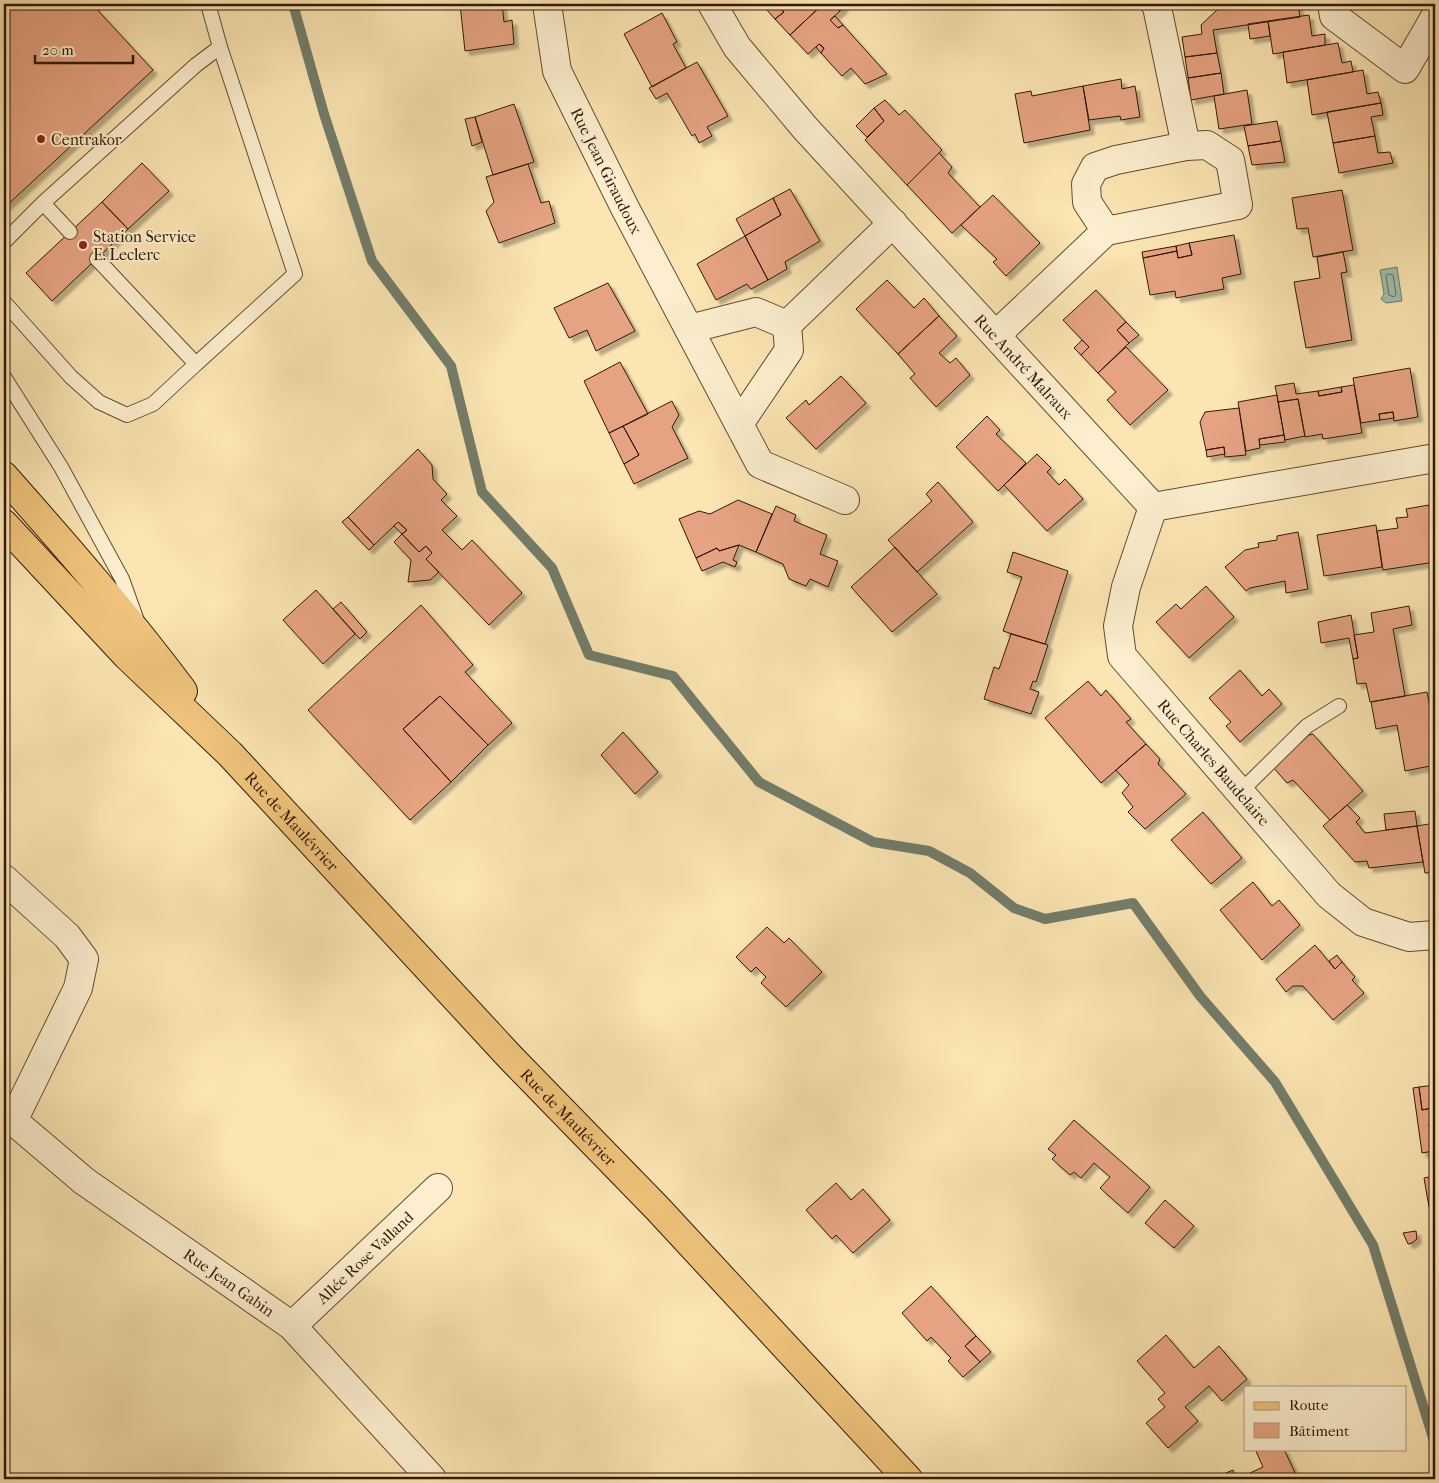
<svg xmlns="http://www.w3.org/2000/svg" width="1439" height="1483" font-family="'IM FELL French Canon',serif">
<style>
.water{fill:#9fbfae;stroke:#737d6a}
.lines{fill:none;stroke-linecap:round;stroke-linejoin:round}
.shore{stroke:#686c5a;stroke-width:1}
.stream{stroke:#737d6a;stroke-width:10}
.building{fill:#e6a383;stroke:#321905;filter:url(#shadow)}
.service-casing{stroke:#644c30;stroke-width:16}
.minor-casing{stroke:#644c30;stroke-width:30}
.primary-casing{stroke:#321905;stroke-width:30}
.service{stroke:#fceece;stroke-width:14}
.minor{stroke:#fceece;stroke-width:28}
.primary{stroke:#eec27a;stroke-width:28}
.poi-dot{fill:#8f2418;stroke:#fceece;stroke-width:2}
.labels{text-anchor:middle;stroke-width:4;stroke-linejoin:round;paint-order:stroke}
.poi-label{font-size:16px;fill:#321905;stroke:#fceece;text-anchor:start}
.street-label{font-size:16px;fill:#321905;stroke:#fceece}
</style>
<defs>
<filter id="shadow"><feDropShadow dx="4.5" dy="4.5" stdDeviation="1" flood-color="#0004"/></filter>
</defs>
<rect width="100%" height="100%" fill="#fbe5b3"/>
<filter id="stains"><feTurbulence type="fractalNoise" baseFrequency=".004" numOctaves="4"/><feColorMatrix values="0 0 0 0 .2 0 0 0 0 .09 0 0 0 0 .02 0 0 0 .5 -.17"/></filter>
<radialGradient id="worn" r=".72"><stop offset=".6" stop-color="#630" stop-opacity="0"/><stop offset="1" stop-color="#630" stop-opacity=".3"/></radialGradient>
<path class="water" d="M1397,267L1402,301L1386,303L1381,299L1384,294L1380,270Z"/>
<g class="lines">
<path class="shore" d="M1388,274L1393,275L1396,294L1394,297L1389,295L1386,276Z"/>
<path class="stream" d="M293,4L324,114L372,261L451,366L482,492L552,568L589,655L673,676L759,782L873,842L929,851L970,873L1014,908L1045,919L1133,903L1200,996L1275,1082L1373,1245L1435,1444"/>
</g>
<path class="building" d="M4,4H92L153,70L4,208Z
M460,4H502L504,22L512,20L514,44L465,51Z
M767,4H823L790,35L775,19L784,12L777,6L766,9Z
M823,4H832L840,11L830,20L838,28L843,25L887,74L865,84L851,68L842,76L821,53L824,48L819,44L808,54L790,35Z
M832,4H841L844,7L840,11Z
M1219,4H1298L1300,17L1213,30L1217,53L1185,57L1182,37L1202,34L1201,25L1219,8Z
M777,6L784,12L775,19L766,9Z
M662,13L677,42L673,44L686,68L652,87L624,34Z
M1309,15L1312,36L1325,34V45L1273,54L1268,21Z
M835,16L843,25L838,28L830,20Z
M1268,21L1270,36L1250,39L1248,24Z
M1338,43L1342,63L1351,61L1353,72L1287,83L1283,52Z
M819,44L824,48L821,53L816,47Z
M1217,53L1221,73L1188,78L1185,57Z
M697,62L728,116L707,127L712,136L699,143L695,134L692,136L667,93L656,99L649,88Z
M1363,70L1367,94L1378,92L1381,103L1312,115L1307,80Z
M1221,73L1224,94L1191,100L1188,78Z
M1121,79L1122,89L1135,86L1140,117L1121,120L1120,116L1089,120L1083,86Z
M1431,81H1435V91L1433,92Z
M1083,86L1090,130L1024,143L1015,94L1031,91L1032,96Z
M1247,90L1252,124L1219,129L1214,96Z
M885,100L899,115L905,110L942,150L907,185L865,140L884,121L874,108Z
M1381,103L1383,115L1371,117L1375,136L1333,143L1327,112Z
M514,104L534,162L493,175L475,117Z
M874,108L884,121L867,137L856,126Z
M475,117L482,142L472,146L465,119Z
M1277,121L1281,141L1248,146L1244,126Z
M1375,136L1378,153L1390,152L1393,163L1339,173L1333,143Z
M1281,141L1285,162L1252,165L1248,146Z
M939,153L952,167L948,173L980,207L952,233L907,185Z
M142,163L169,191L128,229L102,202Z
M528,164L541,203L549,201L555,223L499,243L486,211L494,202L486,177Z
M790,189L820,241L785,262L787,269L768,280L745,236L781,215L773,198Z
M1342,190L1353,250L1313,257L1308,228L1297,229L1292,198Z
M993,195L1040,243L1006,276L993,262L997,259L961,225Z
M773,198L781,215L745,236L736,219Z
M102,202L128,229L52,301L26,273Z
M1234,235L1241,274L1222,278L1224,289L1176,298L1175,291L1150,295L1143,258L1177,251L1178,258L1192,255L1189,243Z
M745,236L768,280L751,289L747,284L716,300L697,264Z
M1189,243L1192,255L1178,258L1176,246Z
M1176,246L1177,251L1143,258L1142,252Z
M1343,252L1347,272L1341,273L1352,340L1306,348L1294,282L1320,278L1317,257Z
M887,280L914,308L924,298L939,316L898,354L856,309Z
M608,283L635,331L596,351L587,330L569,338L554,308Z
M1096,290L1126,322L1117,330L1129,343L1098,373L1081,355L1089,347L1063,320Z
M939,316L957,336L939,353L950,363L956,358L970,375L936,407L910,378L915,374L898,354Z
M1126,322L1139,335L1129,343L1117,330Z
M1082,340L1089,347L1081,355L1074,348Z
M1126,347L1168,390L1130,425L1107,400L1116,392L1098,373Z
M620,362L648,414L609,433L584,381Z
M1410,368L1418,417L1394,421L1393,412L1379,414L1380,420L1361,423L1353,378Z
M841,376L866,403L816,449L786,418L806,400L809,405Z
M1294,383L1296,394L1318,391L1319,396L1342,392L1341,387L1354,385L1362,433L1323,439L1322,434L1305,437L1298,399L1278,402L1277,395L1275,386Z
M1341,387L1342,392L1319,396L1318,391Z
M1277,395L1284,435L1259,439L1260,448L1246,451L1238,402Z
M1298,399L1305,436L1285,440L1278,402Z
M672,401L679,415L672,427L688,458L634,484L624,464L639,455L623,426Z
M1239,408L1246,455L1225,457L1224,447L1206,450L1200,422L1205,412Z
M1393,412L1394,418L1380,420L1379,414Z
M987,416L1000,430L996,434L1026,463L998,491L956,447Z
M623,426L639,455L624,464L609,433Z
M1284,435L1285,442L1260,445L1259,439Z
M1224,447L1225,454L1207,457L1206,450Z
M418,449L432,465L433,479L447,494L441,500L457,516L442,530L462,550L472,540L522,593L489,625L426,559L432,553L426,546L419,552L402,534L407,530L398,522L374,545L348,517Z
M1037,454L1051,468L1047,472L1059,485L1065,479L1083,499L1047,531L1004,485Z
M938,482L973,522L917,572L888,540L932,501L926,494Z
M738,500L772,514L756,552L739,545L719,551L717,548L696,558L679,519L699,511L710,514Z
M1429,505L1435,543V562L1383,570L1377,531L1398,528L1396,518L1408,517L1406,509Z
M776,506L796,515L794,521L827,535L820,554L838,561L828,587L810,579L806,586L789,579L783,564L756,552Z
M348,517L374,545L369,550L342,522Z
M398,522L407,530L402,534L394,526Z
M1376,525L1382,567L1324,576L1317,535Z
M1298,532L1308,589L1286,593L1285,581L1250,588L1246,591L1225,567L1245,550L1259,547L1258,543L1277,540V536Z
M402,534L419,552L426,546L432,553L426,559L439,572L430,580L408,582L411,560L394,542Z
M739,545L733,560L737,562L735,567L723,562L702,571L696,558L717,548L719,551Z
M895,547L937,594L892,632L851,587Z
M1013,552L1068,571L1045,644L1003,631L1022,577L1007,572Z
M1206,586L1234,617L1189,658L1156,622L1176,604L1181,609Z
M316,590L355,634L323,664L283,620Z
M341,602L367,632L360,639L333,609Z
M421,605L473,665L465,672L512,723L488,745L440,696L403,729L451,782L410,820L308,710Z
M1409,606L1412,625L1393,629L1405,696L1370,702L1366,683L1357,684L1353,659L1358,658L1354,635L1374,632L1371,613Z
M1351,615L1358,658L1353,659L1349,638L1321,643L1318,622Z
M1011,634L1048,645L1036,682L1033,681L1030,689L1039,692L1031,714L984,699L994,667L999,669Z
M1240,670L1262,696L1269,689L1282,704L1240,742L1226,726L1231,722L1209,698Z
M1088,681L1101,696L1106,690L1131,719L1126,722L1146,744L1101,783L1045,718Z
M1427,692L1435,734V765L1405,771L1397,725L1376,729L1371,702Z
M440,696L488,745L451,782L403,729Z
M623,732L658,772L635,794L601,755Z
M1313,734L1363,791L1330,820L1293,780L1287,783L1273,767L1309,735Z
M1146,744L1160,759L1158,764L1186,794L1145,829L1128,812L1133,807L1122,793L1129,785L1116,770Z
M1347,805L1360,818L1356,822L1365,833L1417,826L1423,862L1369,868L1367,861L1355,862L1323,826Z
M1415,811L1417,826L1386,830L1384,814Z
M1203,812L1242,858L1211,884L1171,840Z
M1435,823V872L1425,873L1417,826Z
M1253,882L1272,906L1279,900L1300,925L1262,960L1220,910Z
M767,927L784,943L789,938L822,972L786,1007L761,983L766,977L756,967L751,972L736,957Z
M1315,945L1335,969L1342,962L1355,977L1352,980L1364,993L1333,1020L1303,986H1293L1286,992L1276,979Z
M1337,955L1342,962L1335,969L1329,961Z
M1435,1085V1151H1433L1429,1124L1434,1123L1432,1108L1422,1110L1419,1087Z
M1419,1087L1422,1110L1432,1108L1434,1123L1429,1124L1433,1151L1422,1153L1413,1088Z
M1074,1120L1150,1187L1128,1213L1100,1188L1110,1177L1094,1163L1081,1178L1074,1172L1070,1175L1052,1159L1056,1155L1048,1149Z
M1434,1176L1435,1206L1429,1207L1424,1178Z
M836,1183L851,1200L863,1189L890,1220L853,1253L836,1235L832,1239L806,1210Z
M1165,1200L1194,1226L1174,1248L1145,1223Z
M1416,1231L1417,1239L1412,1243L1408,1244L1403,1233Z
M931,1286L976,1336L965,1346L980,1362L963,1377L948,1361L951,1358L931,1337L927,1341L902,1313Z
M1166,1335L1194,1368L1219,1346L1247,1379L1222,1401L1209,1386L1185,1407L1198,1421L1168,1448L1146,1423L1165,1407L1158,1399L1165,1393L1137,1361Z
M976,1336L991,1352L980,1362L965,1346Z
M1255,1449H1284L1296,1475L1286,1479H1237L1263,1467Z
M1233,1470L1237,1479H1212Z"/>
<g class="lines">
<defs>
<path id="service" d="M43,203L70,232
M4,242L43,203L196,65L220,47
M97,259L196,364L295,274L220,47L208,4
M4,302L71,377L99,402L127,415L153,404L196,364
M4,377L61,467L122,579L136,618
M1240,792L1307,726L1339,706"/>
<g id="minor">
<path id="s1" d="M547,4L557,71L625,208L760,464L845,500"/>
<path id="s2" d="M712,4L737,47L805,128L1153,507L1435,458"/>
<path d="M1332,4L1334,16L1405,69L1435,17"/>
<path d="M1106,231L1087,202L1086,184L1095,167L1116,160L1186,146"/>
<path d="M787,325L893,223"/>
<path d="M689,329L756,312L787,325L789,350L739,424"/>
<path d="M996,335L1106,231L1238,205L1230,160L1207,145L1186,146L1157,7L1155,4"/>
<path id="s3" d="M1153,507L1126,587L1118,626L1122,656L1329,895L1363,922L1409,937L1435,935"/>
<path d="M4,879L67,936L84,959L78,988L13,1121"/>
<path id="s4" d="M4,1113L84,1181L292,1326L432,1479"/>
<path id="s5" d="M292,1326L438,1188"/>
</g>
<g id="primary">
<path d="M4,476C66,546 127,616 183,691"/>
<path id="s6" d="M4,524L127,656L230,754L510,1057L658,1209L908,1479"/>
</g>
</defs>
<use href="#service" class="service-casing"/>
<use href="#minor" class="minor-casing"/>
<use href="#primary" class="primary-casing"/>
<use href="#service" class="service"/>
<use href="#minor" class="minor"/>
<use href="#primary" class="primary"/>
</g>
<g class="poi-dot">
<circle cx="41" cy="139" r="5"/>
<circle cx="83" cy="245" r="5"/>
</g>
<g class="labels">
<g class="poi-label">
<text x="51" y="145">Centrakor</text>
<text x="93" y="242">Station Service<tspan x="93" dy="18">E. Leclerc</tspan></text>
</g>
<g class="street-label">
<text dy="6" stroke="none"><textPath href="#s1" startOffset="179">Rue Jean Giraudoux</textPath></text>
<text dy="6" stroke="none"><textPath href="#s2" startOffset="479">Rue André Malraux</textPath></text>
<text dy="6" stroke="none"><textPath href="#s3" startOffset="295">Rue Charles Baudelaire</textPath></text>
<text dy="6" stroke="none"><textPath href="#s6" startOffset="414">Rue de Maulévrier</textPath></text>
<text dy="6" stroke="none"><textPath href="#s6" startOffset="819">Rue de Maulévrier</textPath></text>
<text dy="6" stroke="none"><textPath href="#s5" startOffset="100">Allée Rose Valland</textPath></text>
<text dy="6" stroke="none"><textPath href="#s4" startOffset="282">Rue Jean Gabin</textPath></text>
</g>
</g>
<rect width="1439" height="1483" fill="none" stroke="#fbe5b3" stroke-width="20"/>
<rect x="5" y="5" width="1429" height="1473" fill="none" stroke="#321905" stroke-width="2.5"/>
<rect x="10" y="10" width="1419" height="1463" fill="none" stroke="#321905"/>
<rect x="1244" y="1386" width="162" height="65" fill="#fceece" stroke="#ab997e"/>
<rect x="1254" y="1402" width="25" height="8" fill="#eec27a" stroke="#ab997e"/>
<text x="1289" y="1410" font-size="15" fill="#321905">Route</text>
<rect x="1254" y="1423" width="25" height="15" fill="#e6a383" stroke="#ab997e"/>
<text x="1289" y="1436" font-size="15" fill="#321905">Bâtiment</text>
<path d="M35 55v8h98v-8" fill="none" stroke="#321905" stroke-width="2.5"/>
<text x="42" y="55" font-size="15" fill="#321905" stroke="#fceece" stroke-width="4" paint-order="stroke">20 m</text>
<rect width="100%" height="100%" filter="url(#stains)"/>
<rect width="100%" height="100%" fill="url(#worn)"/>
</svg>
